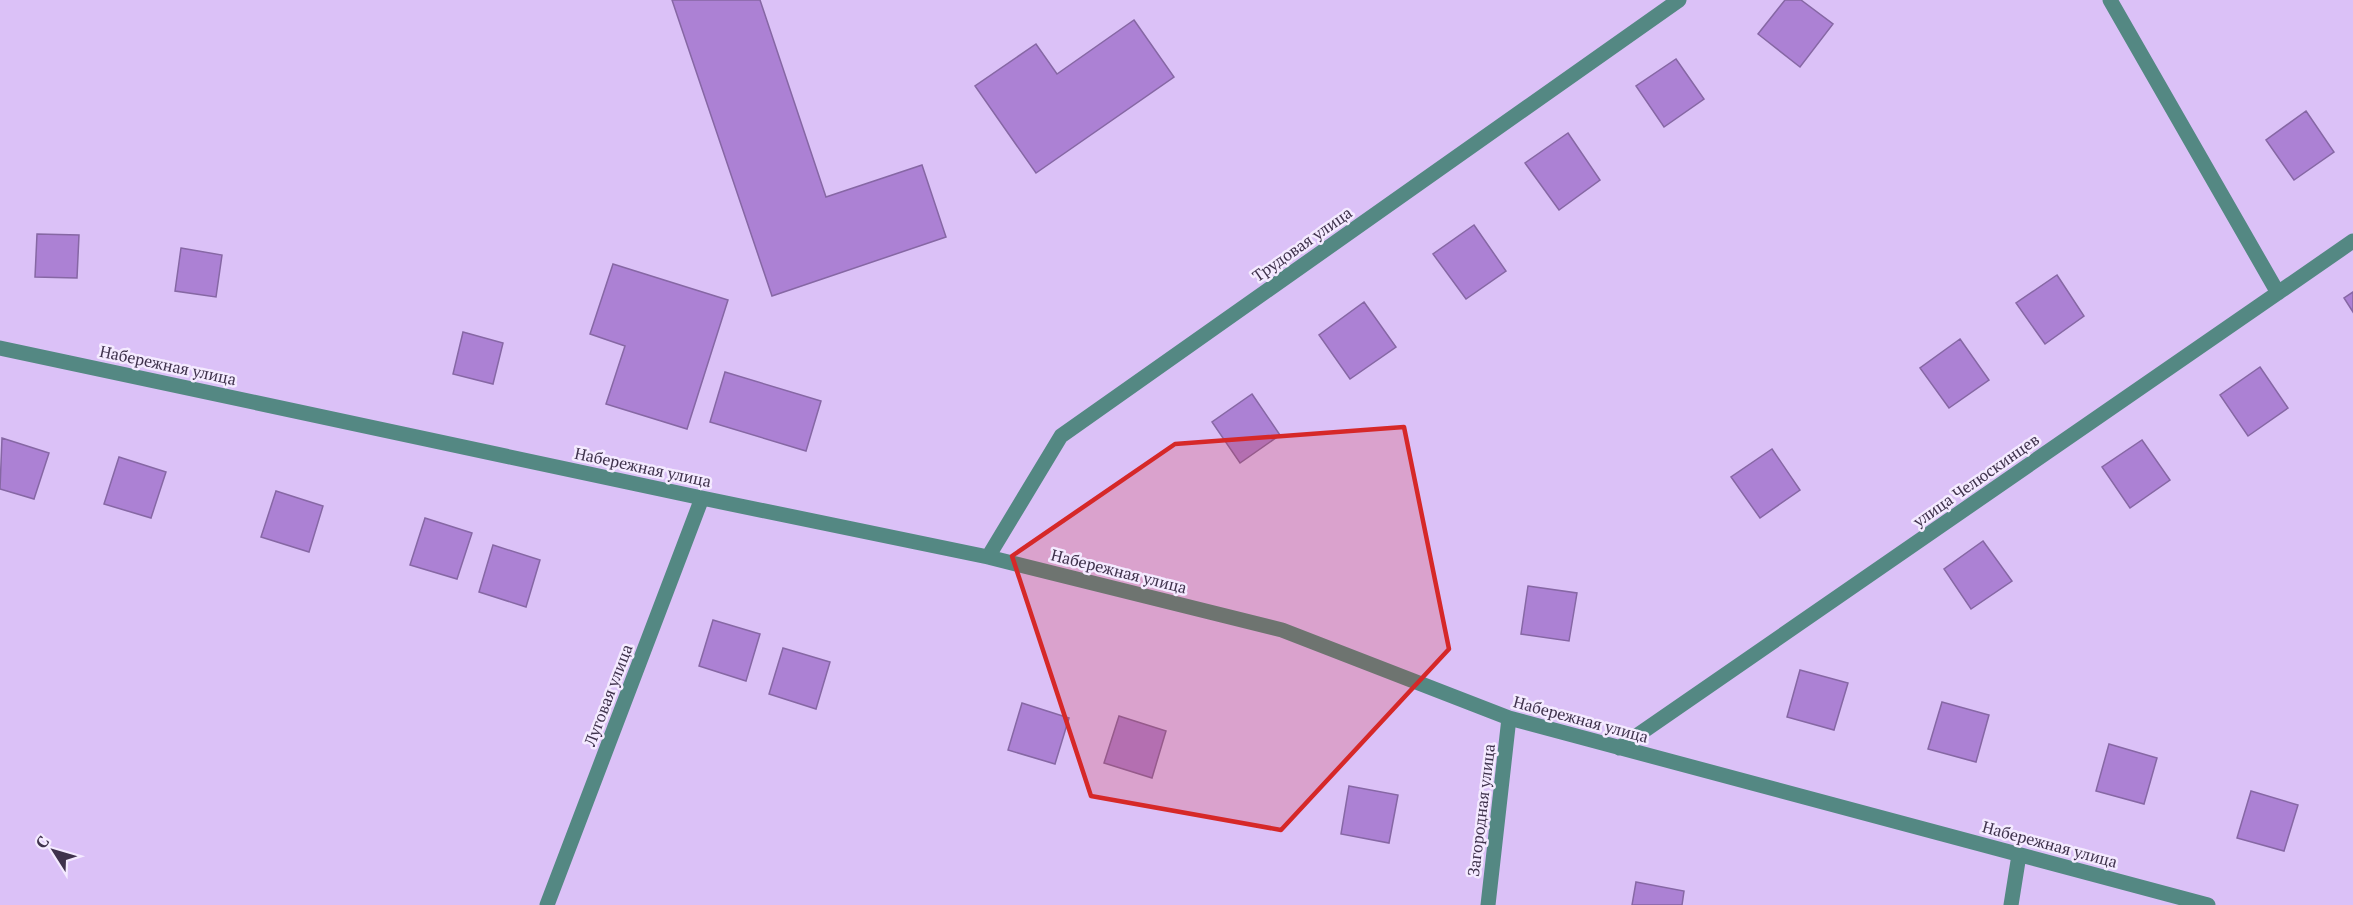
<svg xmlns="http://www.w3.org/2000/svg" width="2353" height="905" font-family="'PT Serif',serif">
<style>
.building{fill:#ac81d4;stroke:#8667a4;stroke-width:1.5}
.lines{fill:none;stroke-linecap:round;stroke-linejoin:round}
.minor{stroke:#548883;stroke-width:15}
.marked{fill:#d62828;fill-opacity:0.2;stroke:#d62828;stroke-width:4.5;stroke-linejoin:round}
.labels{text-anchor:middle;stroke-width:5;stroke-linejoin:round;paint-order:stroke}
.street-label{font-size:16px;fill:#3f324c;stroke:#f4eaff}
</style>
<rect width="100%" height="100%" fill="#dbc1f7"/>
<path class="building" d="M672,0H760L826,197L922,165L946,237L772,296Z
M1785,0H1801L1833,24L1800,67L1758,34Z
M1134,20L1174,77L1036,173L975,86L1036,44L1057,74Z
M1676,59L1704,99L1664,127L1636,86Z
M2306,111L2334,152L2294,180L2266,140Z
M1568,133L1600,180L1559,210L1525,163Z
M1474,225L1506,271L1466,299L1433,254Z
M37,234L79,235L77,278L35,277Z
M181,248L222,255L216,297L175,291Z
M613,264L728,300L687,429L606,404L625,346L590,334Z
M2057,275L2084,316L2045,344L2016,303Z
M2353,292V312L2344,298Z
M1364,302L1396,347L1350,379L1319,335Z
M463,332L503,343L493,384L453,374Z
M1960,339L1989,380L1949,408L1920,368Z
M2260,367L2288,408L2248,436L2220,395Z
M725,372L821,401L806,451L710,422Z
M1252,394L1280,435L1240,463L1212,422Z
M2,438L49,453L34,499L0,489Z
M2142,440L2170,480L2130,508L2102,467Z
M1772,449L1800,490L1760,518L1731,477Z
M119,457L166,472L151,518L104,504Z
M276,491L323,506L309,552L261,537Z
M425,518L472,533L457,579L410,565Z
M1983,541L2012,581L1971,609L1944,569Z
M493,545L540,560L526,607L479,592Z
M1528,586L1577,593L1569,641L1521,634Z
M713,620L760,634L746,681L699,666Z
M783,648L830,662L816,709L769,694Z
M1800,670L1848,683L1834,730L1787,717Z
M1942,702L1989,715L1976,762L1928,749Z
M1022,703L1069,718L1055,764L1008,750Z
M1119,716L1166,731L1152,778L1104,763Z
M2109,744L2157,758L2144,804L2096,791Z
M1349,786L1398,795L1389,843L1341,834Z
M2251,791L2298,805L2284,851L2237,838Z
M1636,882L1684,891L1682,905H1632Z"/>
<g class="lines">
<path class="minor" d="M2110,0L2278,293
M0,348L702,498L988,557L1282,630L1509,718L2208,905
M988,557L1061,436L1679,0
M1619,748L2353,241
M547,905L702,498
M1488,905L1509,718
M2011,905L2019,855"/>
</g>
<path class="marked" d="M1404,427L1449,649L1281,830L1091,796L1012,556L1175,444Z"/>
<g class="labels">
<g class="street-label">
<text transform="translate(1302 244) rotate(-35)" y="6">Трудовая улица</text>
<text transform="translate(168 365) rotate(12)" y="6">Набережная улица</text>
<text transform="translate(643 467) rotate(12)" y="6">Набережная улица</text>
<text transform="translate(1976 480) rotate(-35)" y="6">улица Челюскинцев</text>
<text transform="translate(1119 571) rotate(14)" y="6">Набережная улица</text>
<text transform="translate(608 695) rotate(-69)" y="6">Луговая улица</text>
<text transform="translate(1581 719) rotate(15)" y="6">Набережная улица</text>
<text transform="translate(1481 810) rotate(-83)" y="6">Загородная улица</text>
<text transform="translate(2050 844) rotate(15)" y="6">Набережная улица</text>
</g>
</g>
<g transform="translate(54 851) rotate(307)" stroke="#f4eaff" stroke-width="4.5" paint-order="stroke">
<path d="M0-4.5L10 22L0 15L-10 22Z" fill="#3f324c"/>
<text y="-9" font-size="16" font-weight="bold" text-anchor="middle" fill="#3f324c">С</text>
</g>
</svg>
